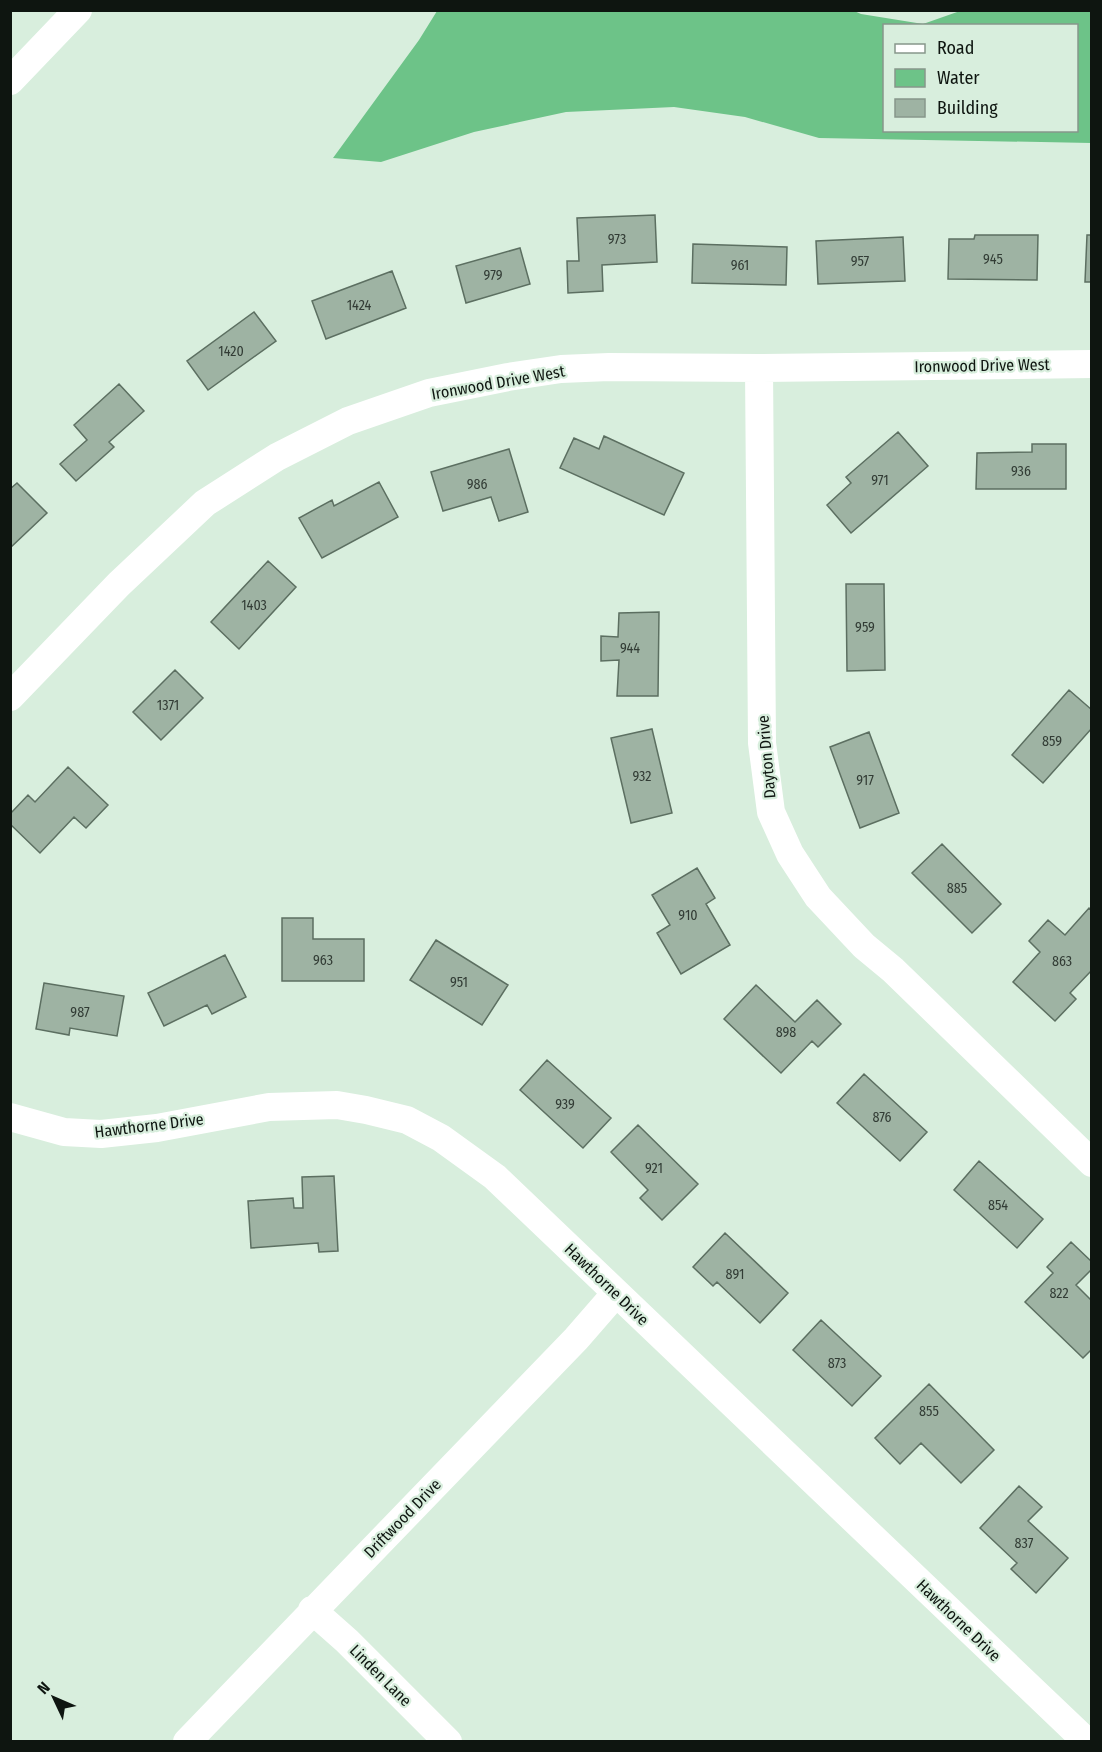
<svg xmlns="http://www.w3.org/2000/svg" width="1102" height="1752" font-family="'Fira Sans Condensed',sans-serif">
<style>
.water{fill:#6dc388;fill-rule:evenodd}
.building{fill:#9eb3a3;stroke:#5c6f61;stroke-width:1.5}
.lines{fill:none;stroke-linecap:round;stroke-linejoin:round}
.minor{stroke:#fff;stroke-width:28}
.labels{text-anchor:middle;stroke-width:4.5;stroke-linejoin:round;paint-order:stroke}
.number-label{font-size:14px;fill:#323c35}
.street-label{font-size:16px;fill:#0e1510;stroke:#d8eedd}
</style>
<rect width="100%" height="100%" fill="#d8eedd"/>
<path class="water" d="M852,10L861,14L923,24L960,11H1091V143L819,138L745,117L674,107L566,112L474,132L381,162L333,158L419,40L437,11ZM884,26H1076V130H884Z"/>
<path class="building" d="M655,215L657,262L602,265L603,291L568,293L567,261H579L577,218Z
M975,235H1038L1037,280L948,279L949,239H974Z
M1087,235H1092V282H1085Z
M903,237L905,281L818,284L816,241Z
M693,244L787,247L786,285L692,283Z
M520,248L530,284L466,303L456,266Z
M392,271L406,308L326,339L312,301Z
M254,312L276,341L208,390L187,361Z
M119,384L144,411L109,442L114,447L76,481L60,464L87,440L74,425Z
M898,432L928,466L851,533L827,505L851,483L846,477Z
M604,436L684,473L664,515L560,468L574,438L599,449Z
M1032,444H1066V489H976L977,453L1032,452Z
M509,449L528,512L499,521L491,497L443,511L431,472Z
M379,482L398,517L322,558L299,518L332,500L334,506Z
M17,483L47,513L10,548V489Z
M268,561L296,587L239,649L211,622Z
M846,584H884L885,670L847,671Z
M659,612L658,696H617L619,660L601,661V636L618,637L619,613Z
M175,670L203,698L161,740L133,712Z
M1069,690L1092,710V728L1043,783L1012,755Z
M652,729L672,813L631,823L611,738Z
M869,732L899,813L860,828L830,747Z
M68,767L108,805L86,828L74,817L40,853L10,824V814L28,795L35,802Z
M942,844L1001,904L972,933L912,873Z
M697,868L715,898L706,904L730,945L681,974L657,933L670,925L652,895Z
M1089,908L1092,911V970L1070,993L1076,999L1055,1021L1013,982L1040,952L1029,941L1048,920L1065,935Z
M282,918H313V939H364V981H282Z
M436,940L508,985L482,1025L410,980Z
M225,955L246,997L212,1014L207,1005L164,1026L148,993Z
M44,983L124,996L117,1036L70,1028L69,1035L36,1029Z
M756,985L795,1022L817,1000L841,1024L818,1047L812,1041L781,1073L724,1019Z
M547,1060L611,1118L583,1148L520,1090Z
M864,1074L927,1132L900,1161L837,1103Z
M638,1125L698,1184L662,1220L640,1198L648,1190L611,1152Z
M979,1161L1043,1219L1017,1248L954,1190Z
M334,1176L338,1251L319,1252L318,1243L251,1248L248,1201L293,1198L294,1208H303L302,1177Z
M725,1233L788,1293L760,1323L717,1282L713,1286L693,1267Z
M1071,1242L1092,1262V1269L1076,1285L1092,1301V1349L1083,1358L1025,1302L1053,1273L1047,1267Z
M821,1320L881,1376L852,1406L793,1350Z
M929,1384L994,1450L961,1483L921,1443L900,1464L875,1438Z
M1019,1486L1042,1507L1028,1521L1068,1558L1036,1593L1011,1569L1017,1563L980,1528Z"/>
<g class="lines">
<path class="minor" d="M10,81L78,10
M759,368L762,743L771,812L790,854L818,897L864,946L893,970L1092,1163
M10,697L119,584L205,503L277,457L348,421L429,393L508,377L561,369L609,367L759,368L1092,364
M10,1117L64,1132L101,1134L157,1128L269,1107L337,1105L366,1110L407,1120L441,1138L495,1177L1087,1742
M312,1610L347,1641L448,1742
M187,1742L576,1339L616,1293"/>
</g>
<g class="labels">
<g class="number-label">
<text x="617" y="244">973</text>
<text x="993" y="264">945</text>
<text x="860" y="266">957</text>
<text x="740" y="270">961</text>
<text x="493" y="280">979</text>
<text x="359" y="310">1424</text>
<text x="231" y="356">1420</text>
<text x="1021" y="476">936</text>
<text x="880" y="485">971</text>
<text x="477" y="489">986</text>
<text x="254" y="610">1403</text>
<text x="865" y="632">959</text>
<text x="630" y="653">944</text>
<text x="168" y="710">1371</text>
<text x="1052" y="746">859</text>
<text x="642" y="781">932</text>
<text x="865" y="785">917</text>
<text x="957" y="893">885</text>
<text x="688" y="920">910</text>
<text x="323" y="965">963</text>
<text x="1062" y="966">863</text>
<text x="459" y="987">951</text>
<text x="80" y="1017">987</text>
<text x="786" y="1037">898</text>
<text x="565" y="1109">939</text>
<text x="882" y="1122">876</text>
<text x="654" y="1173">921</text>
<text x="998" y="1210">854</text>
<text x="735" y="1279">891</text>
<text x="1059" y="1298">822</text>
<text x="837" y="1368">873</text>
<text x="929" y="1416">855</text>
<text x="1024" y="1548">837</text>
</g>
<g class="street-label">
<text transform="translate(982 365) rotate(-1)" y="6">Ironwood Drive West</text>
<text transform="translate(498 382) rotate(-10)" y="6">Ironwood Drive West</text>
<text transform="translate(766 757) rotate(-95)" y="6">Dayton Drive</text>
<text transform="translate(149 1125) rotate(-7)" y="6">Hawthorne Drive</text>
<text transform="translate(607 1284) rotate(44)" y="6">Hawthorne Drive</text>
<text transform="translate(402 1518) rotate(-46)" y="6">Driftwood Drive</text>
<text transform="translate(959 1620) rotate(44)" y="6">Hawthorne Drive</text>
<text transform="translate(381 1675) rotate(45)" y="6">Linden Lane</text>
</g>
</g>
<rect width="1102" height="1752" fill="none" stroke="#0e1510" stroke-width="24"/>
<rect x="883" y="24" width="195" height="108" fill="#d8eedd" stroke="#87978b" stroke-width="1.5"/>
<rect x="895" y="44" width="30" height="9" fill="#ffffff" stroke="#87978b" stroke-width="1.5"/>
<text x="937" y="54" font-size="18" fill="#0e1510">Road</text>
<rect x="895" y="69" width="30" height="18" fill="#6dc388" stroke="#87978b" stroke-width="1.5"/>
<text x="937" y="84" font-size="18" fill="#0e1510">Water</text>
<rect x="895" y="99" width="30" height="18" fill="#9eb3a3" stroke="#87978b" stroke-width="1.5"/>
<text x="937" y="114" font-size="18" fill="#0e1510">Building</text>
<g transform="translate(54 1698) rotate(314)" stroke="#d8eedd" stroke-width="4.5" paint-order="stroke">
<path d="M0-4.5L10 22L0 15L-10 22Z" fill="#0e1510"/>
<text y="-9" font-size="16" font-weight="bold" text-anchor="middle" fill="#0e1510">N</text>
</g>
</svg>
